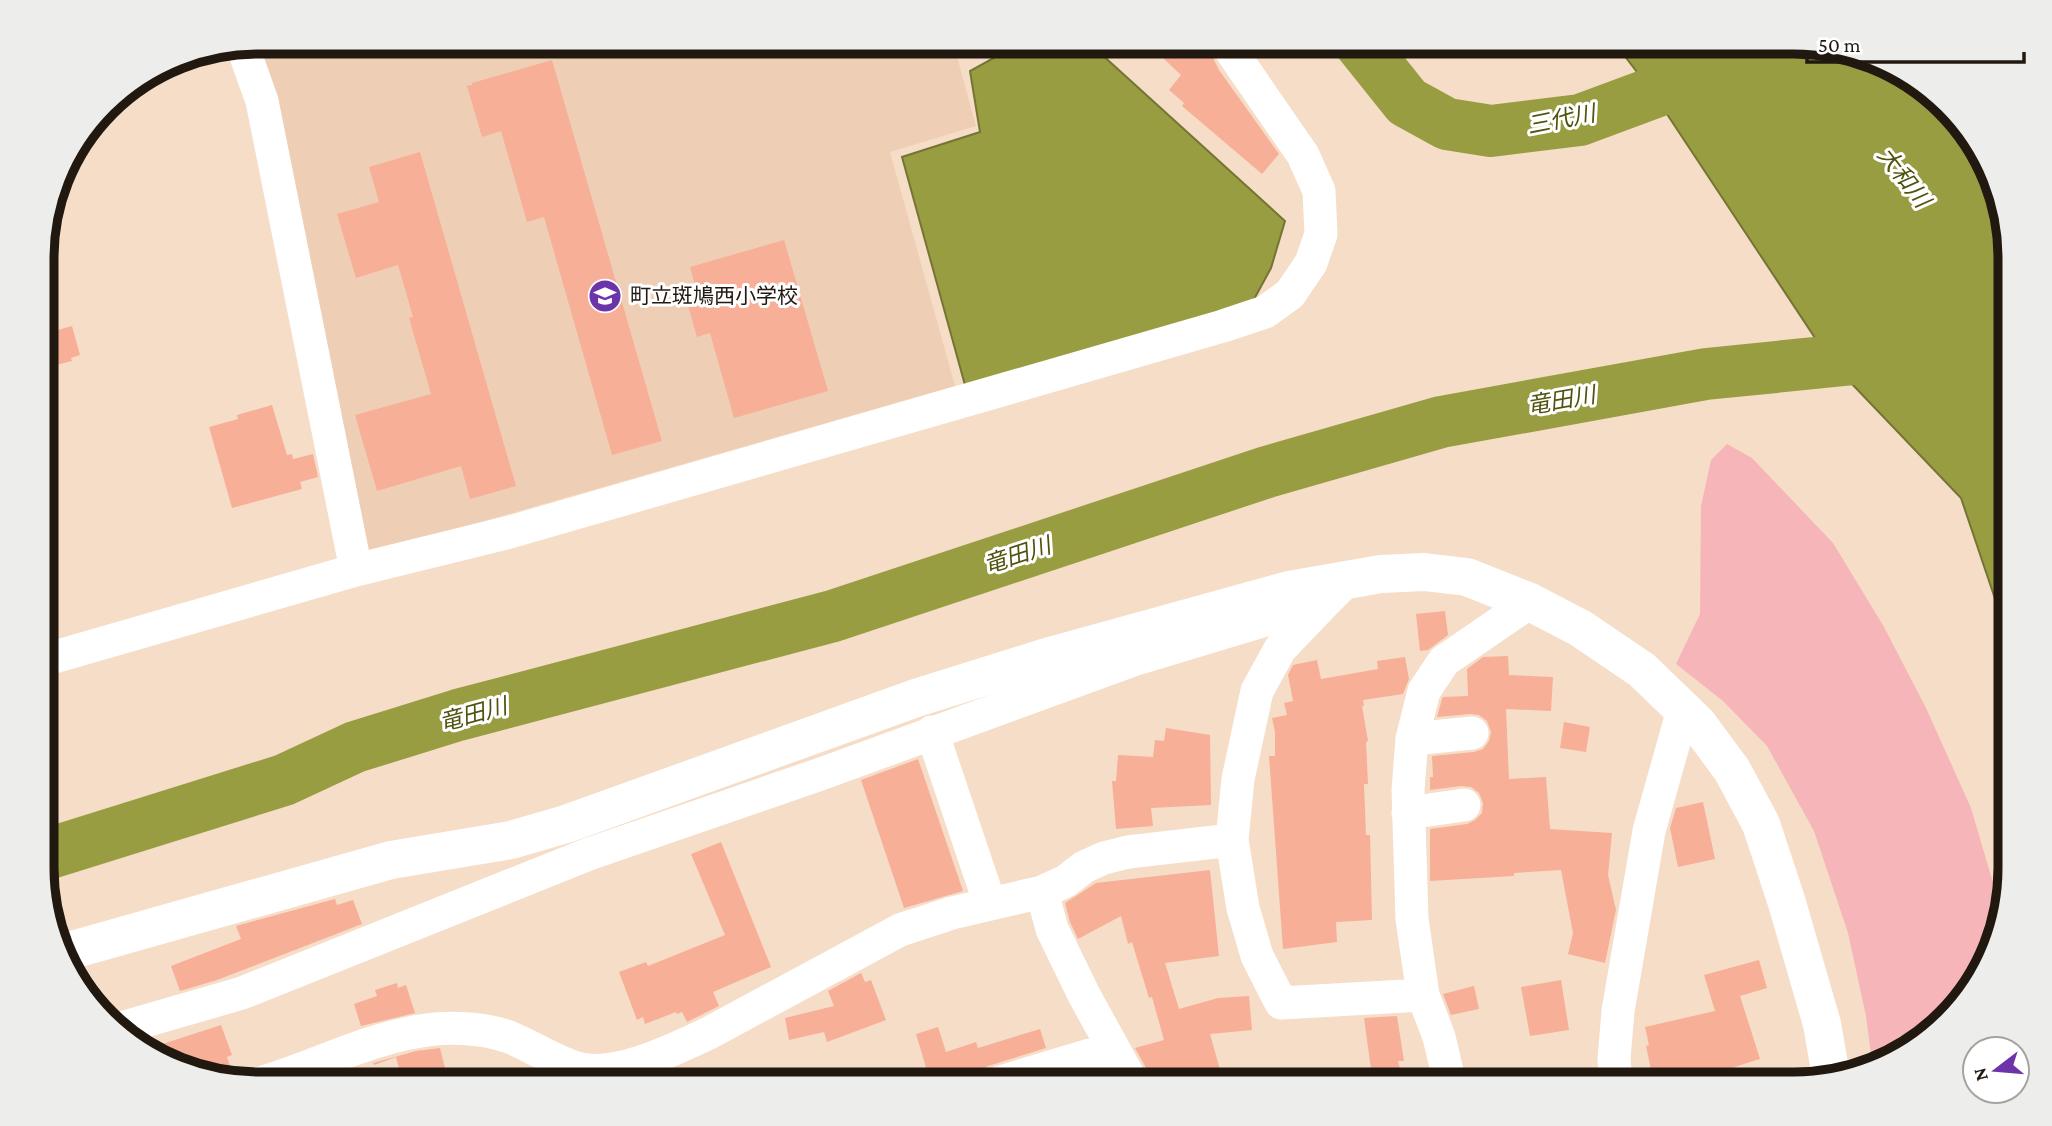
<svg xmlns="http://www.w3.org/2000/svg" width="2052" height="1126" font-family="'Crimson Pro','Noto Sans JP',serif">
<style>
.built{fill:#eecfb5}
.green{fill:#f6b5b9}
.water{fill:#999d42;stroke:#757533;stroke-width:2}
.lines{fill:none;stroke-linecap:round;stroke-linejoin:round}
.river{stroke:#999d42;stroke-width:52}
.building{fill:#f7af97}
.minor{stroke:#fff;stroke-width:33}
.tertiary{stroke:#fff;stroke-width:38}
.labels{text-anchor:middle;stroke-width:6;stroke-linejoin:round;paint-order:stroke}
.poi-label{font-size:21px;fill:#211810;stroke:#fff;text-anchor:start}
.water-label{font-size:23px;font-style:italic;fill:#50520d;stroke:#fff}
.rim{fill:none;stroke:#211810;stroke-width:9}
</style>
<rect width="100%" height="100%" fill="#f6ddc7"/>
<path class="built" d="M258,42H953L976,126L890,152L955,386L369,554Z"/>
<path class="green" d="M1727,444L1752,458L1833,543L1884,627L1926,708L1971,808L2001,910L1981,976L1914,1048L1872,1062L1866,1016L1848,933L1814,831L1767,746L1723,701L1676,664L1700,614L1701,506L1711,460Z"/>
<path class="water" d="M1015,42H1088L1285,221L1271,268L1252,303L965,385L902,157L980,132L970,71L1001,54Z
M1614,42H1795L1902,71L1974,138L2010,243V643L1961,498L1831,362L1653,93Z"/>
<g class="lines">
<path class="river" d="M1359,42L1407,102L1447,124L1491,131L1580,120L1720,68
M44,855L284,780L355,747L458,715L833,616L1267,472L1441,422L1706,374L1904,354"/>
</g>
<path class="building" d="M1146,42H1202L1207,46L1219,70L1279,154L1262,174L1182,106L1184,103L1169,90L1181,75Z
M552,60L662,441L612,455L544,217L527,222L501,131L482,137L467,86L472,85V83Z
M420,152L516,486L470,499L461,466L377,491L355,415L431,394L409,318L413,317L398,265L356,278L337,214L379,202L369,167Z
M784,240L828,391L734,418L710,333L697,337L684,292L696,289L690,267Z
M72,326L80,355L71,358L72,361L44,368V334Z
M272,405L287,455L292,454L293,459L313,454L318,477L300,482L302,489L232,508L209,427L238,419L237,415Z
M1445,611L1448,635L1428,650L1420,651L1416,614Z
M1508,656L1509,675L1553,677L1551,711L1506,709L1509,779L1546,777L1550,829L1612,833L1608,875L1616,910L1605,963L1568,954L1573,933L1561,870L1514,873V876L1430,881V829L1467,824L1475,820L1482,813L1483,803L1479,793L1471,787L1461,786L1430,790V777H1433L1432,756L1474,752L1483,749L1489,741L1491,732L1487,721L1479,715L1470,714L1437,717L1442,699L1443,697L1468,696L1467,669L1483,657Z
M1405,657L1409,679L1403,694L1363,700L1364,706H1362L1368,741L1366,742L1368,784H1364L1366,835H1370L1372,920L1336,922L1337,942L1283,949L1269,756H1275V732L1272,718L1287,715L1284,703L1293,701L1288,675L1293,665L1317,660L1321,679L1378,669L1377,661Z
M1564,722L1590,727L1586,752L1560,748Z
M1166,728L1210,735L1211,805L1151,808L1153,826L1116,829L1112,781H1116L1118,755L1153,757L1155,740L1164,741Z
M918,759L963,891L904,908L861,780Z
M1703,802L1715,859L1678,867L1670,828L1676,808Z
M721,842L771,967L713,992L719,1006L687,1022L682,1012L677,1014L676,1012L645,1024L643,1017L637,1020L619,972L646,962L648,966L725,935L691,854Z
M1210,870L1219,956L1165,963L1179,1009L1218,998L1249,996L1252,1030L1210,1034L1224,1084H1152L1150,1075L1135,1048L1164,1040L1152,997L1149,998L1132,942L1128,944L1121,916L1078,939L1070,922L1065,903L1096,883Z
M335,899L337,905L353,900L362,924L217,980L180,991L171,966L241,939L236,926Z
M1759,960L1767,988L1740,996L1760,1059L1680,1084H1654L1646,1046L1649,1045L1645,1027L1715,1011L1704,975Z
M861,973L865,982L871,980L886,1020L827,1042L824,1032L789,1040L785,1018L834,1006L828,991Z
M1561,980L1569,1030L1530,1036L1521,987Z
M397,983L398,988L406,985L415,1013L361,1026L354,1004L377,996L375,990Z
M1474,986L1479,1009L1451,1015L1443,994Z
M1397,1016L1404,1061H1398L1404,1084H1373L1364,1018Z
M221,1025L232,1055L227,1057L234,1078L150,1055L144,1050Z
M938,1027L946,1052L976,1042L978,1048L1040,1029L1046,1048L988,1066L980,1071L975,1084H931L916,1034Z
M440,1048L448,1080L433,1084H403L396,1057L374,1065L373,1063L416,1051Z"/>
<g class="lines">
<path class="minor" d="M242,45L262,101L356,570
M1324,603L1280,649L1257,691L1238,779L1232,840L1243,908L1257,956L1281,1003L1423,995
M44,660L356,570L510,532L1223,326L1265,312L1290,294L1311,263L1321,234L1319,191L1303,155L1225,42
M932,732L990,904
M1412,739L1472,733
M1408,813L1464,805
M1042,892L1052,929L1084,995L1133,1084
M121,1028L242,993L589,854L818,775L1133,660L1325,602L1348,579
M257,1084C316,1067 373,1035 435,1029C458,1027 487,1029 509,1037C532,1046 553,1061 577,1068C615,1079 675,1049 709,1033L900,930L952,913L1042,892L1066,881L1084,867L1104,858L1128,852L1232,840
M994,1084L1113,1048
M1450,1084L1439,1037L1423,995L1412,919L1408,790L1412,739L1424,691L1444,661L1530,602
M1616,1084L1614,1059L1618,1011L1649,831L1683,710"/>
<path class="tertiary" d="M65,952L391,860L511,840L566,824L916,698L1050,656L1289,590L1381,574L1424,572L1467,577L1530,602L1580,628L1642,670L1698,724L1732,770L1761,824L1787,903L1822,1024L1831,1076"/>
</g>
<defs>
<symbol id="school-disc" viewBox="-11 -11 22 22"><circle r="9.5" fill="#6d33a9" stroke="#fff"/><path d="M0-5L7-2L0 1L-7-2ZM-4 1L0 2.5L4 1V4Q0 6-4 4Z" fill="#fff"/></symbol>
</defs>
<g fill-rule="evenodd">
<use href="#school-disc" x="586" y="277" width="38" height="38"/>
</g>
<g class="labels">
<g class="poi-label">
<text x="630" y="303">町立斑鳩西小学校</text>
</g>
<g class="water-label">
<text transform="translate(1561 119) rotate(-11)" y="8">三代川</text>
<text transform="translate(1904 177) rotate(52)" y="8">大和川</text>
<text transform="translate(1561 400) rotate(-10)" y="8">竜田川</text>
<text transform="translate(1017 555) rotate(-18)" y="8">竜田川</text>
<text transform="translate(473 714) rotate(-15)" y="8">竜田川</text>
</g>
</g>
<path d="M0 0H2052V1126H0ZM258 54H1794A204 204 0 0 1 1998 258V868A204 204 0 0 1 1794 1072H258A204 204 0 0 1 54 868V258A204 204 0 0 1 258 54Z" fill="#ededec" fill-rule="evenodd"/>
<path class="rim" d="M258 54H1794A204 204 0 0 1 1998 258V868A204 204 0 0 1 1794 1072H258A204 204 0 0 1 54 868V258A204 204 0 0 1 258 54Z"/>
<g transform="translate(1996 1070) rotate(254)"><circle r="33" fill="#ffffff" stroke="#a6a39f" stroke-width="2"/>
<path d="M0-5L12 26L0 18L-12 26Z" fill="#6d33a9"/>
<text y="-10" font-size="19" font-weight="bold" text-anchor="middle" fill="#211810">N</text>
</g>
<path d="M1807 52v10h217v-10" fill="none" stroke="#211810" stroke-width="3.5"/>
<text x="1818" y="52" font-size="21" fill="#211810" stroke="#ffffff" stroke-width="5" paint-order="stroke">50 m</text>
</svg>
